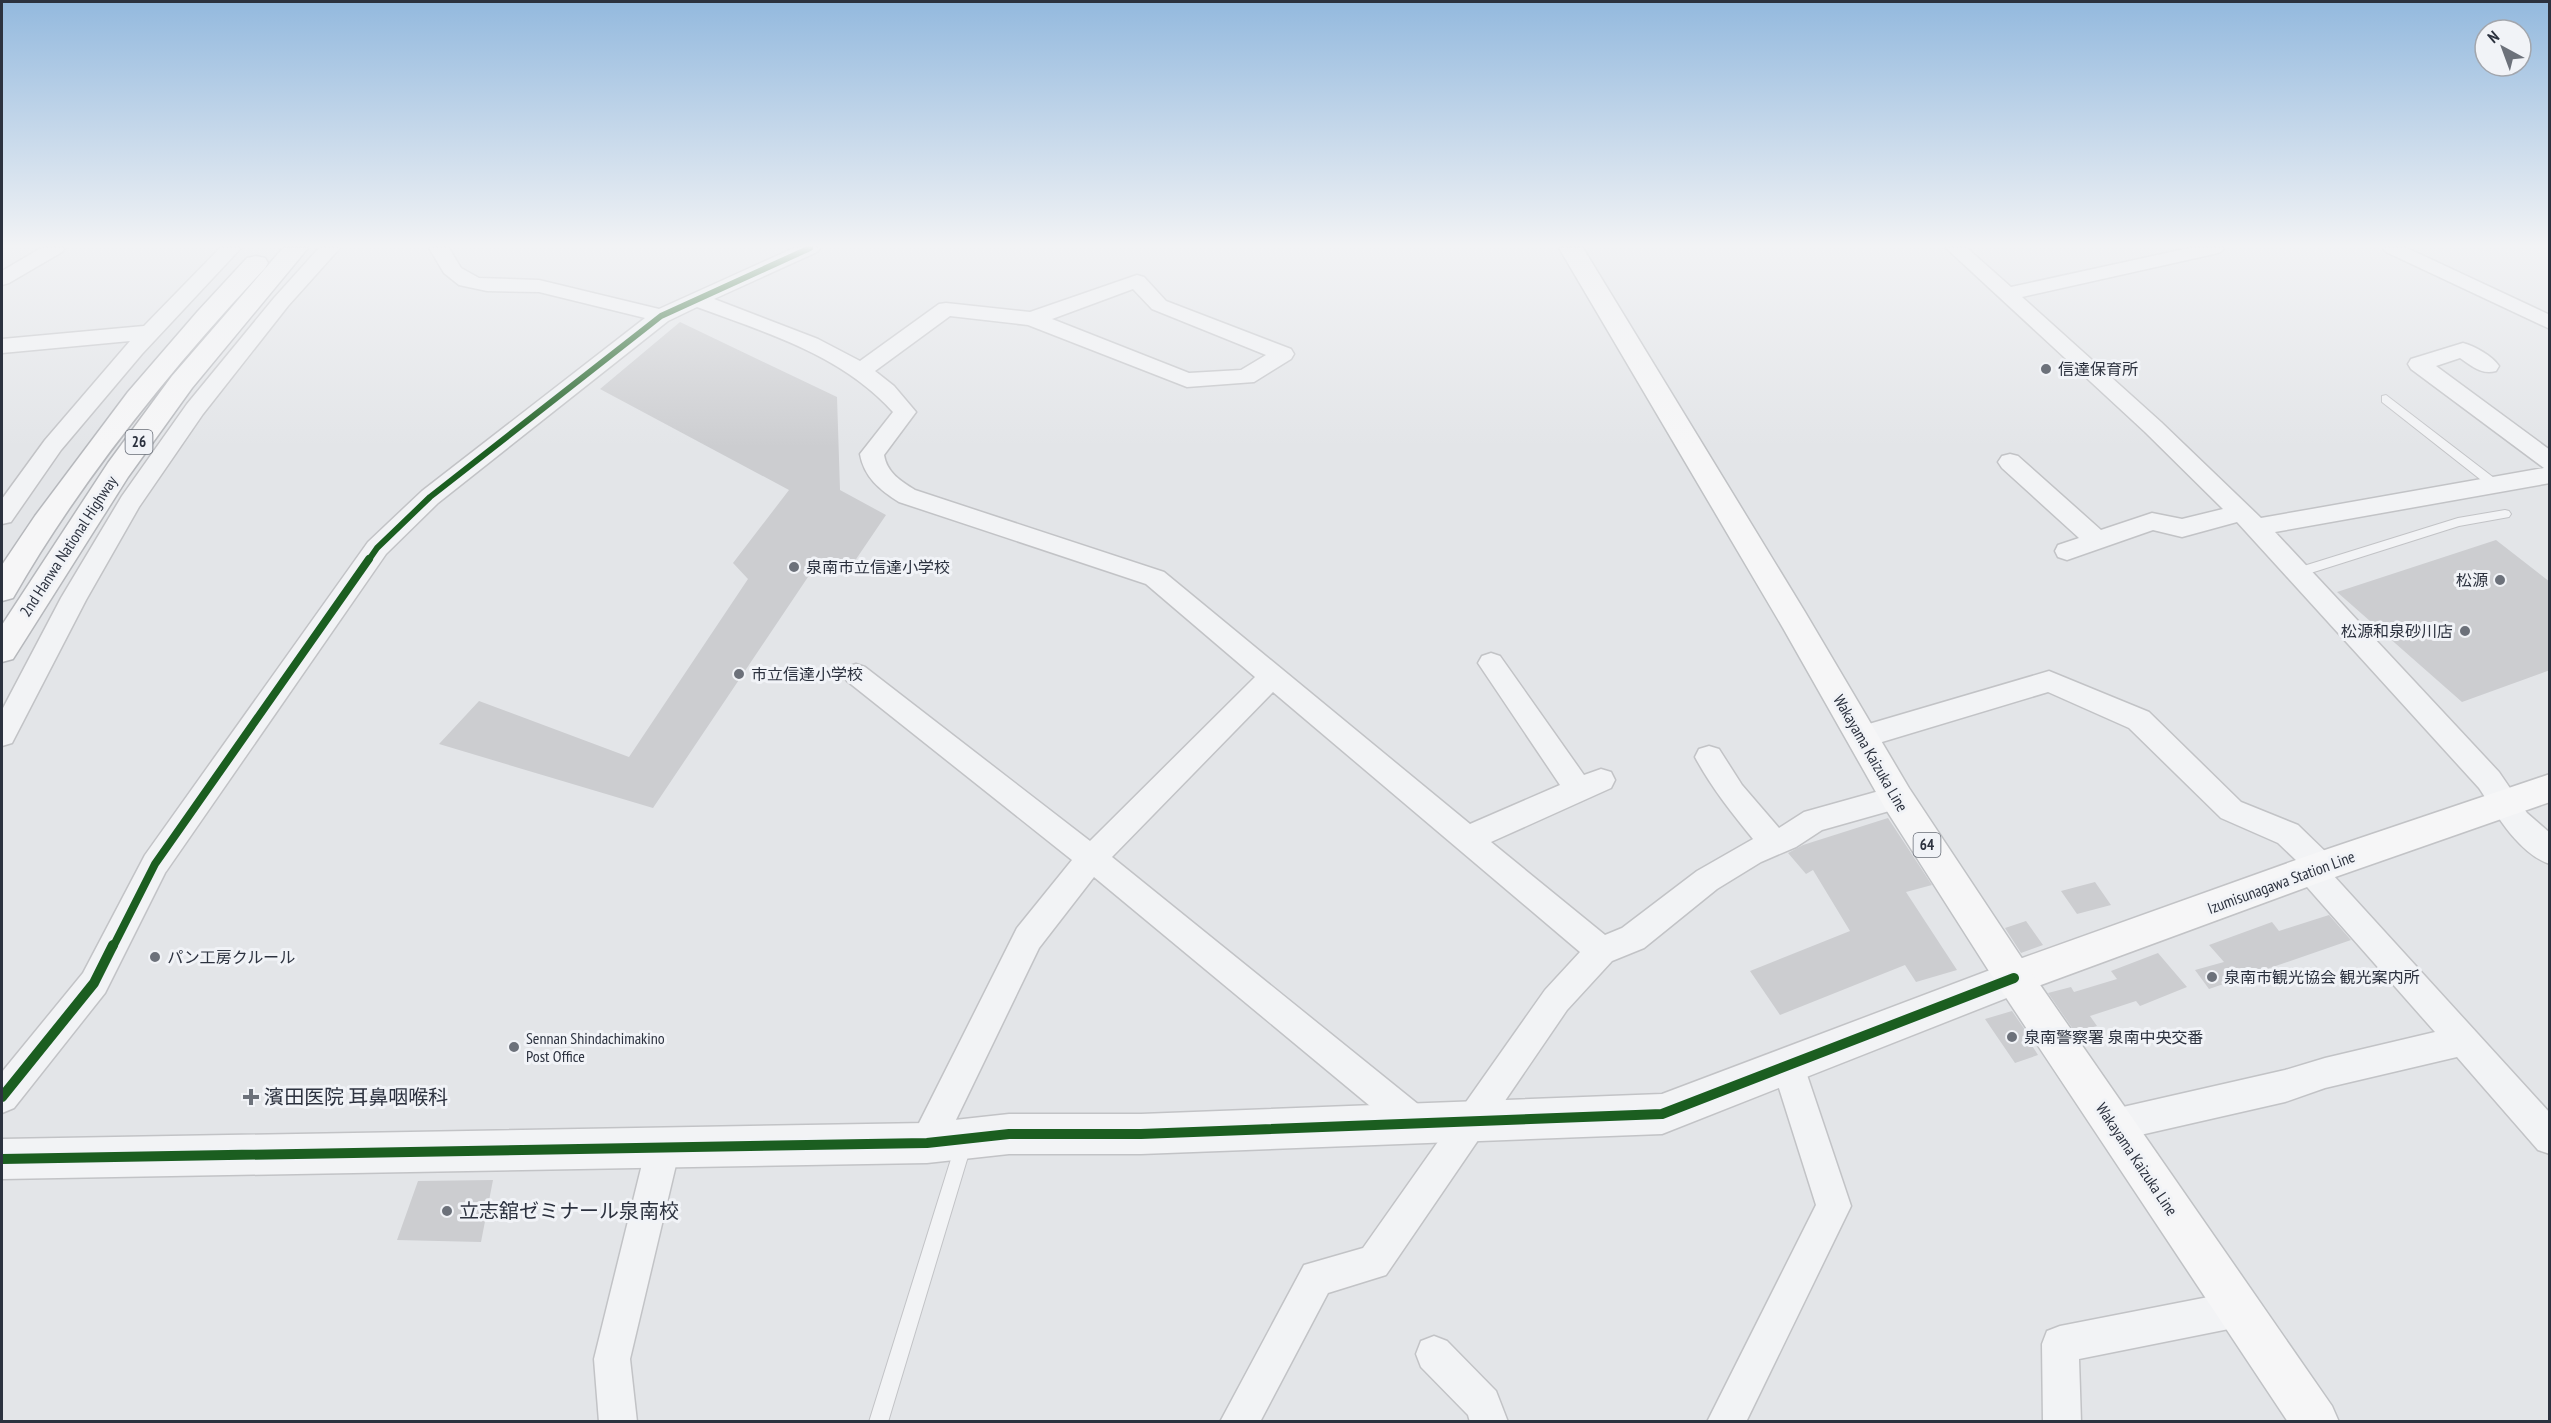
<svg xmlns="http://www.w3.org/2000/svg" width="2551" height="1423" font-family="'PT Sans Narrow','Noto Sans JP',sans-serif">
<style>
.building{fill:#cccdd0}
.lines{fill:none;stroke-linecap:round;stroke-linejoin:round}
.service-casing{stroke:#c2c3c6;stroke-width:2}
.minor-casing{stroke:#c2c3c6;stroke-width:3}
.tertiary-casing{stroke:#c2c3c6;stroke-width:3}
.secondary-casing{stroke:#c2c3c6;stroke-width:3}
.primary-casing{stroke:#c0c2c5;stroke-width:3}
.trunk-casing{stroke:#b6b8bc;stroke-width:3}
.service{fill:#f2f3f5;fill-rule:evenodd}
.minor{fill:#f2f3f5;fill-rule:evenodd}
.tertiary{fill:#f2f3f5;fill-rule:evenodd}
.secondary{fill:#f6f6f7;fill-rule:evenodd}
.primary{fill:#f6f6f7;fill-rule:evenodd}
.trunk{fill:#f6f6f7;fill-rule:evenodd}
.cycleway-far2-casing{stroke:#f1f3f7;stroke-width:9}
.cycleway-far1-casing{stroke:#f1f3f7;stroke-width:11}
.cycleway-casing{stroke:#f1f3f7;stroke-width:14}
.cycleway-far2{stroke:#1b5e20;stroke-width:6}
.cycleway-far1{stroke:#1b5e20;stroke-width:8}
.cycleway{stroke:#1b5e20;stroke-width:10}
.poi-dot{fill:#6c717a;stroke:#f1f3f7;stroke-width:2}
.labels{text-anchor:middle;stroke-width:6;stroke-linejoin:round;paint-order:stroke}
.shield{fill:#f1f3f7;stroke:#676c76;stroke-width:1.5}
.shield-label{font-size:15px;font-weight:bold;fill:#2c323f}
.poi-label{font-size:16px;fill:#2c323f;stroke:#f1f3f7;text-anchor:start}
.street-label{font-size:16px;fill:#2c323f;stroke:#f1f3f7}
.near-poi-label{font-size:20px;fill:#2c323f;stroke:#f1f3f7;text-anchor:start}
</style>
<rect width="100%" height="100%" fill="#e3e5e8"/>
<path class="building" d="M680,322L837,397L840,490L886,515L846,574L812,571L653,808L439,744L479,701L629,757L748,579L733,563L789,490L600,389Z
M2496,540L2550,582V670L2462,702L2337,592Z
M1888,818L1932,885L1906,892L1957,970L1916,982L1905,965L1780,1015L1750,971L1850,931L1813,870L1806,874L1788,853L1803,845Z
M2095,882L2111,905L2077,914L2061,891Z
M2329,915L2351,940L2209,989L2195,970L2224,962L2209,945L2272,922L2279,931Z
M2026,921L2043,945L2021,953L2005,928Z
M2158,953L2187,987L2140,1006L2136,1001L2090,1016L2097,1026L2075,1032L2048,993L2071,987L2074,992L2117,979L2111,971Z
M2012,1011L2034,1043L2031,1044L2038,1055L2015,1063L1985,1019Z
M493,1180L481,1242L397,1240L418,1181Z"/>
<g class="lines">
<defs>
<path id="service" d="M2386,395L2498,481L2500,484L2498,487H2490L2382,402V396Z
M2505,510L2509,511L2511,514L2509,517L2459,526L2298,577L2292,572L2294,569L2458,518Z
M964,1135L970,1137L972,1143L888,1422H869L956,1143L958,1137Z"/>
<path id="minor" d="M41,248H65L62,252L9,283L2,285V271Z
M220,248H241L142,354L61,450L11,522L2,524V499L45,440L130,341L2,353V339L144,326Z
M319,248H340L288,306L203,414L139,507L86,600L12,743L2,746V710L61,598L122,496L187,404L274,298Z
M429,248H449L461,268L479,278L539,280L659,309L794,248H820L817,252L714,299L818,339L860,361L939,304L946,303L1030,312L1137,275L1144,277L1166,301L1291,349L1294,354L1291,359L1254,382L1187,387L1028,325L950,316L875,371L894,386L916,412L884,455C887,473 901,481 915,490L1164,572L1470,824L1560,785L1478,663L1482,656L1491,653L1500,656L1584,775L1601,769L1611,772L1615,780L1611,788L1491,842L1605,935L1622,928L1697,871L1753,839C1732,813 1711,787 1695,757L1699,749L1709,746L1719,749L1742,785L1779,828L1804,812L1897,786L1907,790L1911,798L1907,806L1822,830L1796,847L1761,862L1717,889L1644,948L1612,961L1567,1010L1386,1275L1328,1293L1260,1422H1220L1304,1265L1363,1248L1545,990L1580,952L1273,692L1112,857L1429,1113L1434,1124L1429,1135L1417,1140L1405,1135L1094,877L1039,948L939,1155L927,1159L915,1155L910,1143L915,1131L1017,928L1072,860L847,681L843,674L847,667L856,664L865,667L1090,841L1255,677L1146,584L899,502C880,490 864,477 860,454L893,412C842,355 767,333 697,307L668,321L438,503L386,554L165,873L105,993L14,1108L2,1113V1072L83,973L145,855L368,542L422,491L645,318L539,292L487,291L459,285L444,273ZM1133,289L1152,309L1266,355L1241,370L1189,373L1052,319Z
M1946,248H1967L2011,287L2189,248H2224L2221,252L2214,254L2022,297L2161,422L2261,518L2544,468L2411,369L2408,364L2411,359L2463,343C2475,346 2492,356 2499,366L2496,371C2481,375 2472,366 2460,358L2436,366L2550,450V483L2275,532L2499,772L2527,813L2550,833V864C2519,854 2496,814 2479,788L2237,522L2182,537L2153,530L2067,560L2058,557L2055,551L2058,545L2079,538L2002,468L1998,462L2002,456L2010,454L2018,456L2101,530L2152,513L2182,519L2223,509L2145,432Z
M2383,248H2407L2550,315V329L2386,252Z
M2049,671L2149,712L2241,802L2298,825L2332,858L2337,867L2333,875L2550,1113V1154L2538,1150L2457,1057L2325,1088L2285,1102L2114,1141L2102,1136L2097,1125L2102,1114L2114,1109L2285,1070L2325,1058L2435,1032L2300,879L2295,870L2299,863L2278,843L2221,818L2129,728L2048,692L1862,748L1852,745L1848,737L1852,729L1862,726Z
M1788,1051L1799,1055L1804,1066L1851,1206L1746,1422H1707L1816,1205L1772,1066L1777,1055Z
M663,1132L675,1136L680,1148L630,1359L637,1422H599L594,1359L646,1148L651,1136Z
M2239,1291L2252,1296L2257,1309L2252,1322L2239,1327L2079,1359L2081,1422H2043L2042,1344L2047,1331L2060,1326Z
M1434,1336L1447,1341L1496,1391L1508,1422H1470L1468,1415L1421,1367L1416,1354L1421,1341Z"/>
<path id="tertiary" d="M2014,961L2027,966L2033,978L2027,990L1662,1134L1141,1154H1009L927,1163L2,1179V1139L927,1123L1009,1114H1141L1662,1094Z"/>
<path id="secondary" d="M2550,774V802L2318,883L2014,995L2001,990L1995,978L2001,966L2014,961L2310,855Z"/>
<path id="primary" d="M1559,248H1583L1805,612L1909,788L2027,966L2332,1406L2339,1422H2288L2001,990L1885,808L1783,628Z"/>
<path id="trunk" d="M283,248H308L192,388L128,477L13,659L2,662V625L108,463L172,376Z
M256,256L265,258L268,263L265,268C171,369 81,479 13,598L2,601V565L35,516L128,392L198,311L247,258Z"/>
</defs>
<use href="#service" class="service-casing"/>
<use href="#minor" class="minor-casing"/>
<use href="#tertiary" class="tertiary-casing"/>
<use href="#secondary" class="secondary-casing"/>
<use href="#primary" class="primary-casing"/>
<use href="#trunk" class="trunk-casing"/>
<use href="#service" class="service"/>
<use href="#minor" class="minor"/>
<use href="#tertiary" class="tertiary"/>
<use href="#secondary" class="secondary"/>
<use href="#primary" class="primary"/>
<use href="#trunk" class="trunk"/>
<defs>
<path id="cycleway-far2" d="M368,561L377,548L430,497L661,316L810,248"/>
<path id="cycleway-far1" d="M113,947L155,864L369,559"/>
<path id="cycleway" d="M2,1097L94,983L113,945
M2,1159L927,1143L1009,1134H1141L1662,1114L2014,978"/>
</defs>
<use href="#cycleway-far2" class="cycleway-far2-casing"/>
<use href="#cycleway-far1" class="cycleway-far1-casing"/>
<use href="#cycleway" class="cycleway-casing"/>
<use href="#cycleway-far2" class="cycleway-far2"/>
<use href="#cycleway-far1" class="cycleway-far1"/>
<use href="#cycleway" class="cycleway"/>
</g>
<linearGradient id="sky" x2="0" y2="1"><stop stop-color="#93b9de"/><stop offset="0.55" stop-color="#f2f3f5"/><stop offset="1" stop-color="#f2f3f5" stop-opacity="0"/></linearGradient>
<rect width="2551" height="447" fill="url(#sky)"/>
<g class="poi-dot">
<circle cx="2046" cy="369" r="6"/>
<circle cx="794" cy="567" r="6"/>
<circle cx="2500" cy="580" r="6"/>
<circle cx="2465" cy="631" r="6"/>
<circle cx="739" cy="674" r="6"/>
<circle cx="155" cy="957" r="6"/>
<circle cx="2212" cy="977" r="6"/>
<circle cx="2012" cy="1037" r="6"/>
<circle cx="514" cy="1047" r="6"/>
<path d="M248 1088h6v6h6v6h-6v6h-6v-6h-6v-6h6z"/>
<circle cx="447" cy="1211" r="6"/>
</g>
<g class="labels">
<g class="shield">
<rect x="125.5" y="430" width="27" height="24" rx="4.5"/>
<rect x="1913.5" y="833" width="27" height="24" rx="4.5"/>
</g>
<g class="shield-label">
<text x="139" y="447">26</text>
<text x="1927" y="850">64</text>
</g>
<g class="poi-label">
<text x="2058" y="375">信達保育所</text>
<text x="806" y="573">泉南市立信達小学校</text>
<text x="2488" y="586" text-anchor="end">松源</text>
<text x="2453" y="637" text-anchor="end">松源和泉砂川店</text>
<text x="751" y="680">市立信達小学校</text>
<text x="167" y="963">パン工房クルール</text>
<text x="2224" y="983">泉南市観光協会 観光案内所</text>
<text x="2024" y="1043">泉南警察署 泉南中央交番</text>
<text x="526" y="1044">Sennan Shindachimakino<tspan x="526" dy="18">Post Office</tspan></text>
</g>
<g class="street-label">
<text transform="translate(68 546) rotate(-57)" y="6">2nd Hanwa National Highway</text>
<text transform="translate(1871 753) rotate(60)" y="6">Wakayama Kaizuka Line</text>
<text transform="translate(2281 882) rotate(-20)" y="6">Izumisunagawa Station Line</text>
<text transform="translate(2137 1159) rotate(56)" y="6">Wakayama Kaizuka Line</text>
</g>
<g class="near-poi-label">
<text x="264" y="1104">濱田医院 耳鼻咽喉科</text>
<text x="459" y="1218">立志舘ゼミナール泉南校</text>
</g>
</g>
<rect width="2551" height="1423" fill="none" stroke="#2c323f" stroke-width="6"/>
<g transform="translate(2503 48) rotate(319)"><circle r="28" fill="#f1f3f7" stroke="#a2a6ad" stroke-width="1.5"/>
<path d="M0-4.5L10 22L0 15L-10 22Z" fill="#6c717a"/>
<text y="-9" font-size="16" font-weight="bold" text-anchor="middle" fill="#2c323f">N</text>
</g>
</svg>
